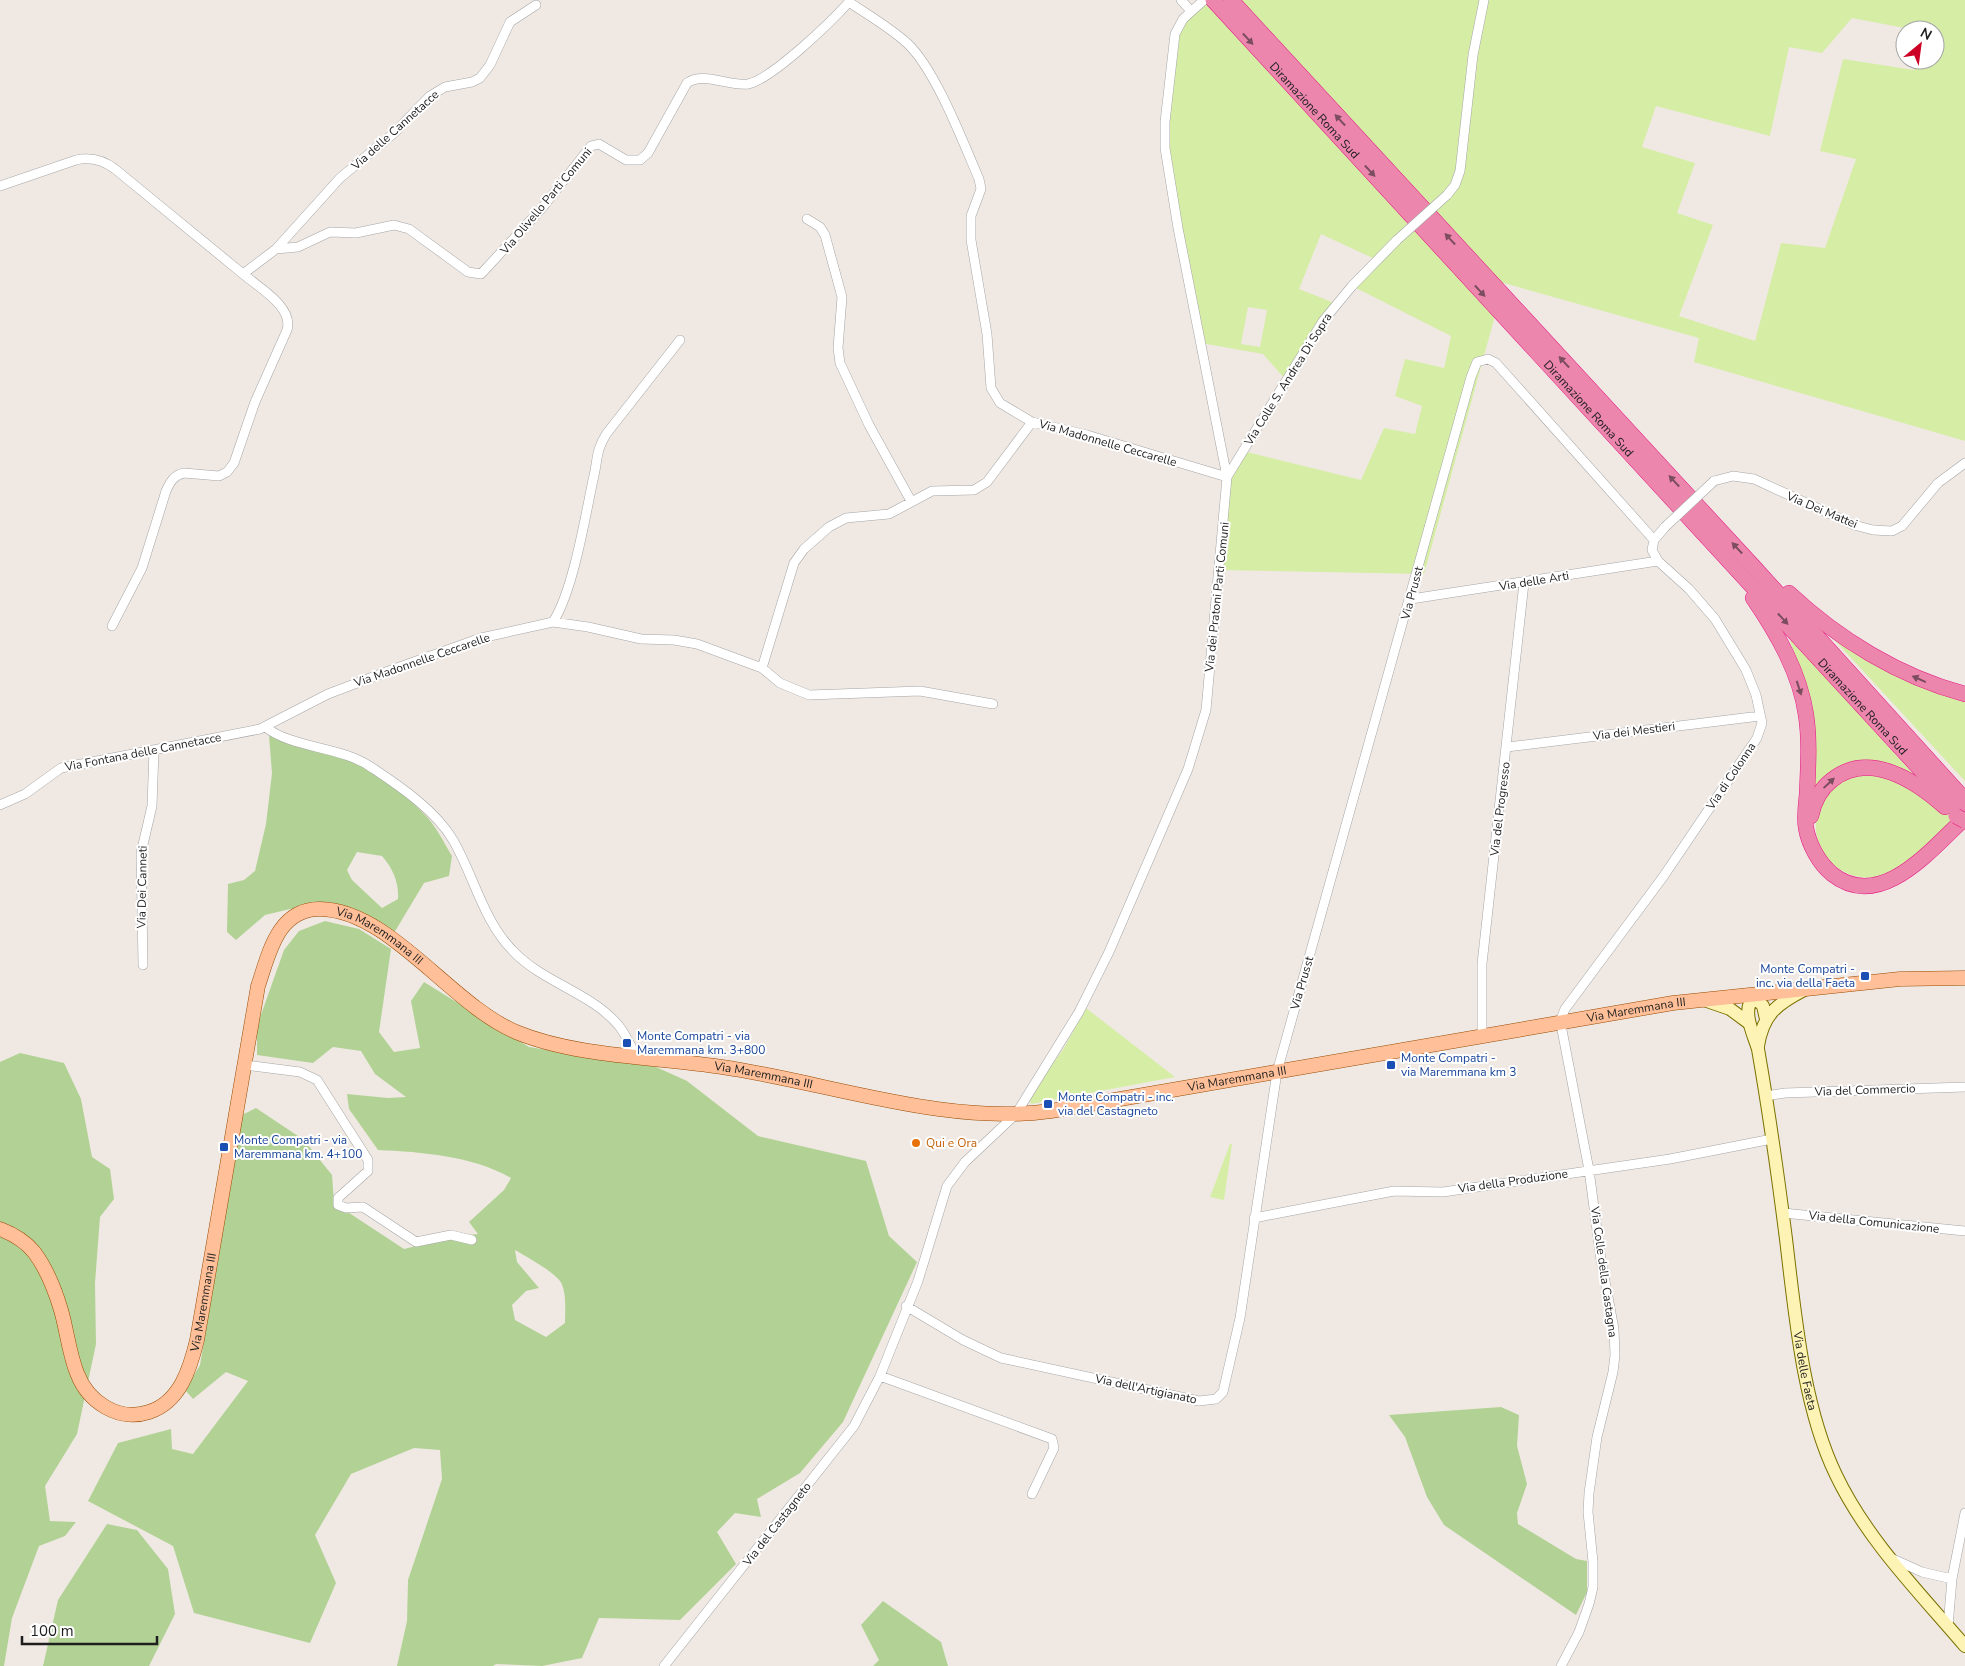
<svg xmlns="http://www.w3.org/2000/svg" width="1965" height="1666" font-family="'Nunito Sans',sans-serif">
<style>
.grass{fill:#d6eda6;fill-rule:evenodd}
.forest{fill:#b2d295;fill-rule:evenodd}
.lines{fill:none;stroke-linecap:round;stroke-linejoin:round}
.street-casing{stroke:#a5a5a5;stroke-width:10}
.secondary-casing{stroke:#7a7100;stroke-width:14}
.primary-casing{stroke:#984900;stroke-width:15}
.highway-casing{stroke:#e51985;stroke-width:16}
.street{stroke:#fff;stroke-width:9}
.secondary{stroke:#fdf3b4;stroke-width:12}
.primary{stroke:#ffc099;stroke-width:14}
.highway{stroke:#ec86ac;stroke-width:15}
.street-bridge-casing{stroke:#a5a5a5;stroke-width:10;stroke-linecap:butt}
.highway-bridge-casing{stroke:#e51985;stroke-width:16;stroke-linecap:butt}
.street-bridge{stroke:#fff;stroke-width:9}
.highway-bridge{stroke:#ec86ac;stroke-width:15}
.oneway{fill:#7b4d5e}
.transit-dot{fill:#1a4fb4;stroke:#fff;stroke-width:2}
.food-dot{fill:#e8710a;stroke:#fff;stroke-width:2}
.labels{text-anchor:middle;stroke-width:4;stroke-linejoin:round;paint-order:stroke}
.street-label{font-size:12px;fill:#1e1e1e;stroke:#fff}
.transit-label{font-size:12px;fill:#164399;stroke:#fff;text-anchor:start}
.food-label{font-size:12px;fill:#c56008;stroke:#fff;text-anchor:start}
</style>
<rect width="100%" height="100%" fill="#f0e9e3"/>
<path class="grass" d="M1197,0H1965V441L1694,362L1699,338L1504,283L1424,574L1219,570L1227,477L1243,451L1361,480L1384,428L1415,434L1422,406L1395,396L1405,359L1444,368L1451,336L1352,286L1377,260L1321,234L1299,289L1337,304L1286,380L1263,354L1201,343L1166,154L1173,42ZM1852,18L1915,30H1935V60H1915L1914,70L1843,59L1820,151L1856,159L1825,248L1781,243L1755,341L1679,316L1713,225L1677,213L1695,163L1642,147L1656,106L1770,136L1789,47L1822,53ZM1248,307L1267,310L1260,347L1241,344Z
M1827,632L1965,698V781Z
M1790,641H1793L1916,777L1885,764L1818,786L1814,785V716L1811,699Z
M1882,772L1938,804L1953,820C1936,833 1910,866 1892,873C1829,897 1786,821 1841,780C1847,775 1873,774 1882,772Z
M1086,1008L1175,1077L1031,1104L1029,1097L1064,1048Z
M1230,1144H1232L1224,1200L1210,1197Z"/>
<path class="forest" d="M269,736C335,750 380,766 427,817C437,828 444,843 452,856L449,876L424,883L394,933L354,909L330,902L307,905L265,915L236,940L227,932L228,884L244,880L255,871L266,824L272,773ZM357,852L382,856C393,869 399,882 398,899L382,908L352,880L347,870Z
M325,921L359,929L391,949L379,1032L394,1052L420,1048L411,1001L424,982L529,1047L656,1067L687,1081L758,1136L866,1161L889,1236L917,1262L843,1422L800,1473L757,1499L761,1517L735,1513L717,1532L736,1564L680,1620L599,1618L582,1658L542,1666L496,1664L493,1666H397L407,1621L408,1580L442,1479L440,1450L414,1448L351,1474L315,1535L336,1583L310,1643L194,1613L173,1546L88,1501L118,1443L171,1429L172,1449L193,1454L248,1381L226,1372L193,1399L185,1390L200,1365L242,1115L256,1108L304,1140L332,1175L334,1203L404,1249L458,1236L478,1234L469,1222L504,1190L511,1178C473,1156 422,1152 378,1150L349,1109L347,1094L388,1098L406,1097L375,1074L361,1051L333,1047L313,1063L257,1055V1026L284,950L299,931ZM515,1250C527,1257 551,1270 560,1281C567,1291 565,1312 565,1323L546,1337L515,1320L512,1305L526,1291L539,1288L517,1262Z
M20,1053L64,1063L81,1099L92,1157L110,1169L114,1199L100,1217L95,1283L96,1344L77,1434L45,1486L50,1521L76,1522L65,1536L39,1546L12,1618L4,1666H0V1062Z
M1501,1407L1519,1415L1517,1446L1527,1484L1517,1513L1518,1524L1576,1559L1587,1561V1592L1576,1615L1444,1525L1427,1497L1405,1437L1389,1415Z
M107,1524L137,1530L168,1569L175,1614L149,1666H43L58,1600Z
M883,1601L941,1642L948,1666H873L879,1660L861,1625Z"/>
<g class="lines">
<defs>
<path id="street" d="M1181,0L1191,11
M0,186L76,160C89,157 103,160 115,169L243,274
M1447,195L1455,185L1460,171L1473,55L1484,0
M807,219L820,227L825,235L842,297L838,348L840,363L869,425L911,501
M276,249L340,178L394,133L430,96L445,87L472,82L480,78L490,65L510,22L536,5
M1227,477L1323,321L1352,286L1397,240
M1714,481L1733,476L1754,479L1854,525L1873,530L1892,531L1902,526L1938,483L1965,463
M1411,599L1658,561
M553,622C573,591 585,518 593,480C598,461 595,451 607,433L680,340
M112,626L142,568L166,491C170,482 174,475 184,473L219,476L227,472L234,463L255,402L287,330C294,307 258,287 243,274L276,249L298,247L330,232L356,233L394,225L409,229L468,272L481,274L542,208L591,146L599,144L626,160H640L648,153L687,83C704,71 729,87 748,84C772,79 831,22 849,2C868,15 891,28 908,44C936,71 963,142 979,179L981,189L971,216V240L987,334L991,388L1000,403L1032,422
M762,668L794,563L804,549L829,527L846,518L889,514L932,491L974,490L987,482L1032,422L1087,435L1227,477
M265,727C296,750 341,745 374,769C401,787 436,811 453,840C474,876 483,921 514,952C544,983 592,993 619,1026C626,1035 631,1046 636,1056
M1507,747L1760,716
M0,805L25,794L61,768L260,729L328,694L394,669L481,638L553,622L588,627L641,639L674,640L697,644L762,668L780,683L809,695L920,691L993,704
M143,965L141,853L152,806L154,750
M1482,1035V964L1524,583
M245,1065L300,1072L317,1080L368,1160V1171L338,1198V1205L346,1208L363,1207L416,1242L451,1235L472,1240
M1766,1096L1785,1093L1965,1087
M1783,1213L1965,1231
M1254,1218L1394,1191L1443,1192L1670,1159L1772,1139
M906,1306L963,1340L1001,1358L1199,1401L1216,1399L1223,1392L1240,1318L1277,1072L1471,377L1477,362L1488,359L1496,363L1654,540
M880,1376L1052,1439L1054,1448L1032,1494
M1891,1558L1922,1572L1952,1579
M1948,1626L1952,1579L1965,1513
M664,1666L854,1426L880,1376L918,1281L947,1186L965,1162L1016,1114L1079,1012L1109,952L1188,769L1206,710L1227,477L1178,228L1165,148V122L1175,34L1183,19L1204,0
M1561,1666L1579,1632L1589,1604L1593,1587V1562L1588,1512L1589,1493L1597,1437L1613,1372L1615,1355L1614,1329L1601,1260L1589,1170L1562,1030L1561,1019L1565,1009L1663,877L1757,738L1762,723L1756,695L1746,670L1715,619L1689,589L1658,561L1652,550L1654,540L1665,527"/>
<g id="secondary">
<path d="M1704,1000L1730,1009L1749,1023"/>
<path id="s1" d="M1766,1019L1763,1006L1754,996C1741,1010 1753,1033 1758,1049C1769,1112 1778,1176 1786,1239C1795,1314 1803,1407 1836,1475C1867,1540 1919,1592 1965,1646"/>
<path d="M1758,1046C1763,1014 1777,1004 1804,990"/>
</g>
<g id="primary">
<path id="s2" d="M0,1229C13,1234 25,1241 34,1252C47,1269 55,1290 61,1310C67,1331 69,1353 77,1373C88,1402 118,1422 149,1412C180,1402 190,1369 197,1340L258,986C269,954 277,909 320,909C390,910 450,1004 516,1032C576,1057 658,1057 722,1067C826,1082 946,1126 1051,1111L1673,1003L1900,979L1965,978"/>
</g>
<g id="highway">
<path id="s3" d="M1213,0L1965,818"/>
<path d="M1231,0L1754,567L1965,800"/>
<path d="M1789,593C1838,639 1900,677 1965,694"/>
<path d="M1753,598C1777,633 1800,673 1806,715C1810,741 1808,768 1807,794C1806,805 1804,817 1806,828C1809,845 1819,863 1832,874C1881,913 1932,848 1965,818"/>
<path d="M1811,816C1814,801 1820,789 1832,780C1869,750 1916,781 1945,807"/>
</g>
</defs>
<use href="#street" class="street-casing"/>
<use href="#secondary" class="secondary-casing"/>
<use href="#primary" class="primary-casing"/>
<use href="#highway" class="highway-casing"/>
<use href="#street" class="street"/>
<use href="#secondary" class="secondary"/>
<use href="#primary" class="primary"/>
<use href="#highway" class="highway"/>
<defs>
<path id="street-bridge" d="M1397,240L1447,195
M1665,527L1714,481"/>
<path id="highway-bridge" d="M1956,816L1965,821"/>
</defs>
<use href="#street-bridge" class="street-bridge-casing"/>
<use href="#highway-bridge" class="highway-bridge-casing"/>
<use href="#street-bridge" class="street-bridge"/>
<use href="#highway-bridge" class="highway-bridge"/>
</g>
<defs><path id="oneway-solid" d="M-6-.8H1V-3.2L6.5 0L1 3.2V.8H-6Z" transform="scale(1.25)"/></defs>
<g class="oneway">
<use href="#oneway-solid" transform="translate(1248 39) rotate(47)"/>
<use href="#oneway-solid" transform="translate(1340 120) rotate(-133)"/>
<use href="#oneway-solid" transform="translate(1370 171) rotate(47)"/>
<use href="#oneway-solid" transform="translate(1450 239) rotate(-133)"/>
<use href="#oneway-solid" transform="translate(1480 291) rotate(47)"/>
<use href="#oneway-solid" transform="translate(1564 362) rotate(-133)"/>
<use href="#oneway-solid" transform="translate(1674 481) rotate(-133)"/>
<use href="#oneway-solid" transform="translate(1737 548) rotate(-133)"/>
<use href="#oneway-solid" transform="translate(1783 619) rotate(47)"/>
<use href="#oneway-solid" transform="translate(1919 679) rotate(-156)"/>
<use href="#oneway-solid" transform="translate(1799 688) rotate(72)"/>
<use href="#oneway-solid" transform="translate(1829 783) rotate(-43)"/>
</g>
<g class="transit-dot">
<rect x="1860" y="971" width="10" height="10" rx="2.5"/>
<rect x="622" y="1038" width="10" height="10" rx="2.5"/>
<rect x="1386" y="1060" width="10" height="10" rx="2.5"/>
<rect x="1043" y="1099" width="10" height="10" rx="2.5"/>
<rect x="219" y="1142" width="10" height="10" rx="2.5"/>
</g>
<circle class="food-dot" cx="916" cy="1143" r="5"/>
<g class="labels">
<g class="street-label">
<text dy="4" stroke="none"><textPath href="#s3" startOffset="150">Diramazione Roma Sud</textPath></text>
<text transform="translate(395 130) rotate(-42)" y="4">Via delle Cannetacce</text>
<text transform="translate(546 201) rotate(-50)" y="4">Via Olivello Parti Comuni</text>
<text transform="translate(1288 379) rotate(-58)" y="4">Via Colle S. Andrea Di Sopra</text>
<text dy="4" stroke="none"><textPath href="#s3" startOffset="555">Diramazione Roma Sud</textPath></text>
<text transform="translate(1108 443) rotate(16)" y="4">Via Madonnelle Ceccarelle</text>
<text transform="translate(1822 510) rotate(23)" y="4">Via Dei Mattei</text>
<text transform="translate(1534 581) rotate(-9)" y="4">Via delle Arti</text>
<text transform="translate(1412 593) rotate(-75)" y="4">Via Prusst</text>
<text transform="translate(1217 597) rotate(-84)" y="4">Via dei Pratoni Parti Comuni</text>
<text transform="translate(422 660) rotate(-19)" y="4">Via Madonnelle Ceccarelle</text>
<text dy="4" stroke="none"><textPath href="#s3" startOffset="960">Diramazione Roma Sud</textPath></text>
<text transform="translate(1634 731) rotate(-7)" y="4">Via dei Mestieri</text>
<text transform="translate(143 752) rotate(-11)" y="4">Via Fontana delle Cannetacce</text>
<text transform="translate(1731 776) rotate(-56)" y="4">Via di Colonna</text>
<text transform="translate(1500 809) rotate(-83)" y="4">Via del Progresso</text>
<text transform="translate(142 887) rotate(-89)" y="4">Via Dei Canneti</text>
<text dy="4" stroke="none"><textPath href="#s2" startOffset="885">Via Maremmana III</textPath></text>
<text transform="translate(1302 983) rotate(-74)" y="4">Via Prusst</text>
<text dy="4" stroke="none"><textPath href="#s2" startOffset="2190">Via Maremmana III</textPath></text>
<text dy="4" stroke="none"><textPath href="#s2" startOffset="1305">Via Maremmana III</textPath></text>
<text dy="4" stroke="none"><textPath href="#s2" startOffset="1785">Via Maremmana III</textPath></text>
<text transform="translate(1865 1090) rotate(-2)" y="4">Via del Commercio</text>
<text transform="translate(1513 1181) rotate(-8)" y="4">Via della Produzione</text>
<text transform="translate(1874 1222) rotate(6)" y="4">Via della Comunicazione</text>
<text transform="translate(1604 1272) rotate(82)" y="4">Via Colle della Castagna</text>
<text dy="4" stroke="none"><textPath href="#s2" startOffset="390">Via Maremmana III</textPath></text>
<text dy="4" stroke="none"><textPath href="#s1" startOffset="408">Via delle Faeta</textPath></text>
<text transform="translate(1146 1389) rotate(12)" y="4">Via dell'Artigianato</text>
<text transform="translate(777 1524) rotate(-52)" y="4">Via del Castagneto</text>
</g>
<g class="transit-label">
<text x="1855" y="973" text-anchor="end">Monte Compatri -<tspan x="1855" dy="14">inc. via della Faeta</tspan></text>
<text x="637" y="1040">Monte Compatri - via<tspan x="637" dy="14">Maremmana km. 3+800</tspan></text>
<text x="1401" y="1062">Monte Compatri -<tspan x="1401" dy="14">via Maremmana km 3</tspan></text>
<text x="1058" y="1101">Monte Compatri - inc.<tspan x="1058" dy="14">via del Castagneto</tspan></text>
<text x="234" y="1144">Monte Compatri - via<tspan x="234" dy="14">Maremmana km. 4+100</tspan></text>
</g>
<g class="food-label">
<text x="926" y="1147">Qui e Ora</text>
</g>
</g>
<g transform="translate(1920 45) rotate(29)"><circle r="24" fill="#ffffff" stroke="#a5a5a5"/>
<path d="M0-4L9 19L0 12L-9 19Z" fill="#cc0026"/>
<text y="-8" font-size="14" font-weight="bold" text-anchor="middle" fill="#1e1e1e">N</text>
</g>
<path d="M22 1636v8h135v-8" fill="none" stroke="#1e1e1e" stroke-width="2.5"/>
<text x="30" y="1636" font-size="15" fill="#1e1e1e" stroke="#ffffff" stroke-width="4" paint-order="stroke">100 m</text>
</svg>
